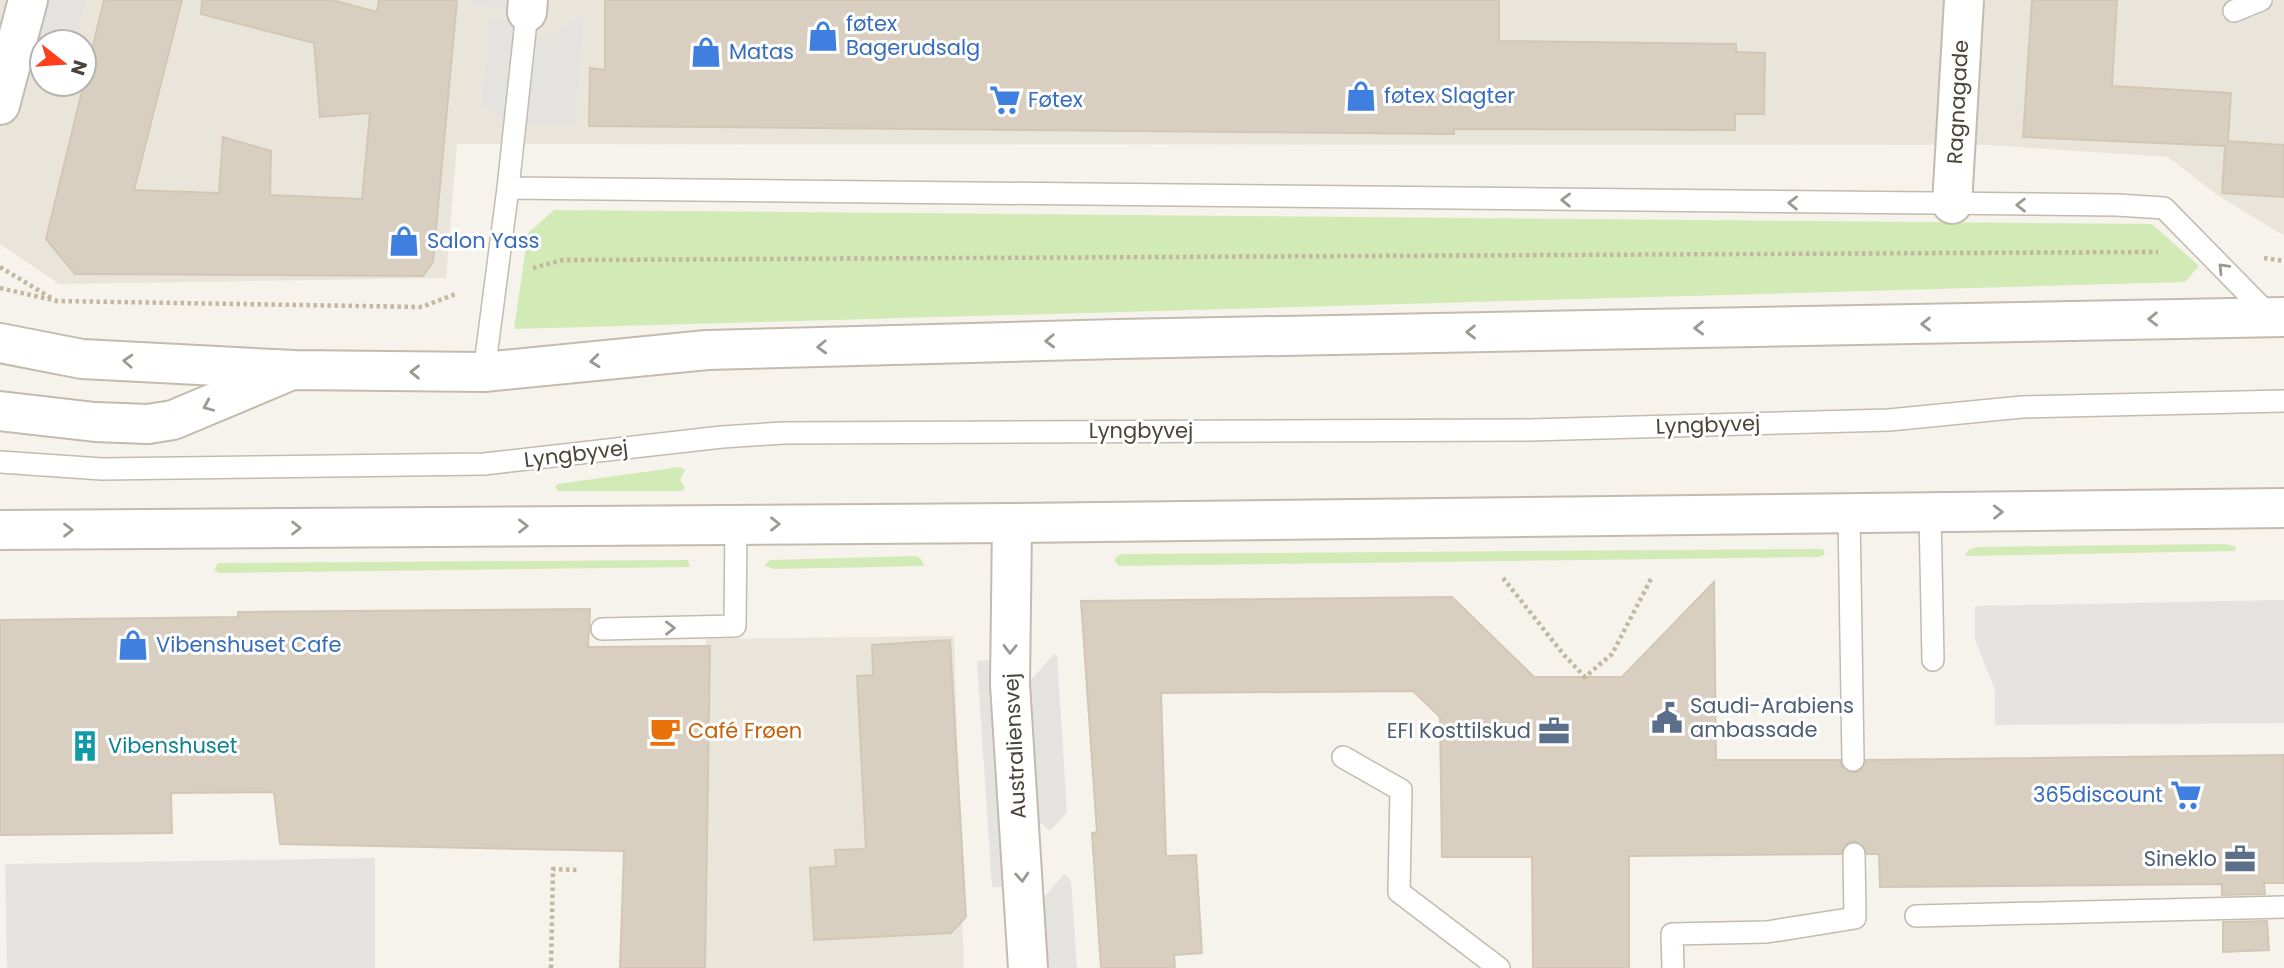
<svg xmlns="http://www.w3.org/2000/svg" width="2284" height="968" font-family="Poppins,sans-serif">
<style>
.residential{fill:#eae5da;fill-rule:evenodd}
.green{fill:#d2eab5}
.parking{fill:#e5e3e0}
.building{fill:#d8cfc1;stroke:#d3c7b4;stroke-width:2}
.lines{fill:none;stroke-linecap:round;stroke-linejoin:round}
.service-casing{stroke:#c2bbae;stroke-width:24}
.minor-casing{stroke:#c2bbae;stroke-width:42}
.tertiary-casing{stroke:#c2bbae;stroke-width:42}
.path{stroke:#c4b79f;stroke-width:4.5;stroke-dasharray:3.5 3.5;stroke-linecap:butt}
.service{stroke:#fff;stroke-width:21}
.minor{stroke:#fff;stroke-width:38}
.tertiary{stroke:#fff;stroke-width:38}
.oneway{stroke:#9c9892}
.labels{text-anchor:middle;stroke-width:6;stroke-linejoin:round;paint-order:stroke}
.shop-label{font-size:21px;fill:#366cbe;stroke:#fff;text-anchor:start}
.street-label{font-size:21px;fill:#4b4439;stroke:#fff}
.service-label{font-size:21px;fill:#4e5e75;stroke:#fff;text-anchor:end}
.food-label{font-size:21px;fill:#c56008;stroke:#fff;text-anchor:start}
.culture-label{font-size:21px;fill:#0d838f;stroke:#fff;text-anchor:start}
</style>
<rect width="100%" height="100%" fill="#f6f3ec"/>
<path class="residential" d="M0,0H2284V236L2216,194L2168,157L1987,145L457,144L446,278L59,284L0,244ZM42,42H84V84H42Z
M954,636L964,968H701L706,639Z"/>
<path class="green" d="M554,210L2152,224L2199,266L2185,282L514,329L528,233Z
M679,467L685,470L680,480L685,488L682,491H558L555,487L558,484Z
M2226,544L2236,547L2235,551L1965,556L1968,550L1978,547Z
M1821,549L1825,551L1824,555L1819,557L1119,566L1115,562L1116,557L1121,554Z
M917,556L922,560L924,566L774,569L764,566L770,560Z
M682,560H688L690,567L219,573L214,570L218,563Z"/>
<path class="parking" d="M48,0H86L76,42H42L39,35Z
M468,0H543L540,13L468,5Z
M583,15L576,127L511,123L482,106L489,19L539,21L538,40Z
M2284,600V723L1995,725V690L1975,640V606Z
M1054,654L1057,656L1067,812L1050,831L1036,819L1028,683Z
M990,660L1005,887H992L977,661Z
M375,858V968H7L5,864Z
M1064,874L1071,880L1077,968H1046L1042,900Z"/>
<path class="building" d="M104,0H182L134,190L219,193L223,137L271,151L270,195L362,199L370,113L320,117L314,43L201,14L202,0H332L377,12L379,0H457L433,262L423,276L75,274L46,239Z
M605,0H1499V41L1736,44V52L1765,53L1764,114H1735V130L1454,129V134L589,126L590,68L605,70Z
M2032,0H2117L2112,86L2231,93L2228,141L2284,145V197L2222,193L2225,146L2023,137Z
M1714,582L1716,760H1840L1842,767L1853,773L1860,771L1866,760L2284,755V883H2264L2265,894L2222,895V884L1880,887L1879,854H1867L1865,847L1854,841L1847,843L1841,854L1629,856V968H1533L1532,857H1442L1440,717L1413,691L1161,693L1166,856L1196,855L1202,953L1174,955L1175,968H1101L1092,833L1097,832L1081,601L1452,597L1534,677H1622Z
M590,609L588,647L710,646L705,968H620L624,851L280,844L274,792L171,793L172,833L0,835V620L238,617V612Z
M950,640L966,917L951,933L814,940L810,868L836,866L835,850L866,849L857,676L873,675L872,645Z
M2267,921L2269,950L2223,952V922Z"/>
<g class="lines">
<defs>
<path id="service" d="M2234,11L2261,0
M508,188L527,12
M484,372L508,188L2117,205L2164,208L2271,317
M0,462L102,469L484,464L722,437L783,433L1530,430L1889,420L2022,407L2284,401
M1930,512L1933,660
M1849,514L1853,760
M602,629L735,626L736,525
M1343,757L1401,790L1399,892L1499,968
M1916,916L2284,907
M1673,968L1672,934L1767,932L1855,918L1854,854"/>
<path id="minor" d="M527,12L528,0
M0,105L28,0
M1952,204L1964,0
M1012,523L1010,684L1028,968"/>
<path id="tertiary" d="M0,343L82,359L294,370L484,372L707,350L1118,339L2284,317
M0,411L95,422L148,424L173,420L285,373
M0,530L1012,523L2284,508"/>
</defs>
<use href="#service" class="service-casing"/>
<use href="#minor" class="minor-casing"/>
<use href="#tertiary" class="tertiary-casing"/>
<path class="path" d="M2264,258L2284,261
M0,267L53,299
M533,268L563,260L2158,252
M0,288L57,301L422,307L458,293
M1503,578L1564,655L1585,677L1612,654L1652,577
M551,968L553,869L578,870"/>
<use href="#service" class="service"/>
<use href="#minor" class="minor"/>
<use href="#tertiary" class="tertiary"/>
</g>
<defs><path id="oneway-chevron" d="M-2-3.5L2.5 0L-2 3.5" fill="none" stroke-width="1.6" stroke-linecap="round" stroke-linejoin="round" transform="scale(1.75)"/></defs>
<g class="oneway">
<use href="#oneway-chevron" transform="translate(1566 200) rotate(-179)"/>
<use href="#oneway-chevron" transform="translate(1793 203) rotate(-179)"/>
<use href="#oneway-chevron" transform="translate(2021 205) rotate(-180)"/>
<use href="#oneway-chevron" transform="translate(2223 268) rotate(-134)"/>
<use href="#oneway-chevron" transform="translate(2153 319) rotate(179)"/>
<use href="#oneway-chevron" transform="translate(1926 324) rotate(179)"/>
<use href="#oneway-chevron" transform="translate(1699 328) rotate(179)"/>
<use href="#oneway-chevron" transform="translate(1471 332) rotate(179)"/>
<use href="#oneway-chevron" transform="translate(1050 341) rotate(178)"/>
<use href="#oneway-chevron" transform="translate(822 347) rotate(178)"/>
<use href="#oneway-chevron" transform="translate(128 361) rotate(-177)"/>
<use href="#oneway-chevron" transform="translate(595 361) rotate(174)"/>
<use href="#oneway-chevron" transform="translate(415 372) rotate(-179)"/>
<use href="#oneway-chevron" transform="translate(208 406) rotate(157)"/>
<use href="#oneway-chevron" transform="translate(1998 512) rotate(-1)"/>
<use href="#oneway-chevron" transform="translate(775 524)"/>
<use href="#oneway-chevron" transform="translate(523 526)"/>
<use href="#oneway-chevron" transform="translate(296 528)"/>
<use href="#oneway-chevron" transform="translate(68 530)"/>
<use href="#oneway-chevron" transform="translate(670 628) rotate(-1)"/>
<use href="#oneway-chevron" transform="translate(1010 649) rotate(91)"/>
<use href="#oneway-chevron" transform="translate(1022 877) rotate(86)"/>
</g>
<defs>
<symbol id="shop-bare" viewBox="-9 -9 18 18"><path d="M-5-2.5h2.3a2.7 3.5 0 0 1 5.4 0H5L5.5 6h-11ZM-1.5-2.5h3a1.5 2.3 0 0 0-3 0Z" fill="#3f7fe0" stroke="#fff" stroke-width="2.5" paint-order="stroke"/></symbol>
<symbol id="supermarket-bare" viewBox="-9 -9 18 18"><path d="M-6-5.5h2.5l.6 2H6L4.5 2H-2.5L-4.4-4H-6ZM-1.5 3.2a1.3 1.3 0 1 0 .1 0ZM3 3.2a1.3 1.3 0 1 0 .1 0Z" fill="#3f7fe0" stroke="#fff" stroke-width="2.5" paint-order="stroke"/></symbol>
<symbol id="civic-bare" viewBox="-9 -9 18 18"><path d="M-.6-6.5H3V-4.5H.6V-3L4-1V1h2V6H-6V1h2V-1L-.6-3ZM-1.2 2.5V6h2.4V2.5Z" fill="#5c6f8a" stroke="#fff" stroke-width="2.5" paint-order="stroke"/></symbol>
<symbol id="cafe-bare" viewBox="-9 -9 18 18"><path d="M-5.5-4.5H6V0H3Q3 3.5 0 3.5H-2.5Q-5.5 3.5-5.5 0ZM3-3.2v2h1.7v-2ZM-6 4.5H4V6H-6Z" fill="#e8710a" stroke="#fff" stroke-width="2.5" paint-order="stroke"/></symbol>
<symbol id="office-bare" viewBox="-9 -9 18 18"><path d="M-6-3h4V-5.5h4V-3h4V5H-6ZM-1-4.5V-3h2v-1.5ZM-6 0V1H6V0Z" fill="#5c6f8a" stroke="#fff" stroke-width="2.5" paint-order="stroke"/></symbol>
<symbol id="building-bare" viewBox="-9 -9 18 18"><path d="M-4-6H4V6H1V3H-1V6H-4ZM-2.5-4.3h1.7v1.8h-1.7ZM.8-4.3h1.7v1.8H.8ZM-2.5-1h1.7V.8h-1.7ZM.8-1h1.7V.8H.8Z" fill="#0f9aa8" stroke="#fff" stroke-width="2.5" paint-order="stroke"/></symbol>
</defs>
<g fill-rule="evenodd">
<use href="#shop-bare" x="801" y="14" width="44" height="44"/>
<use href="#shop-bare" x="684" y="30" width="44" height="44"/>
<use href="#shop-bare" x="1339" y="74" width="44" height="44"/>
<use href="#supermarket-bare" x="983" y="78" width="44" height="44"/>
<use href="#shop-bare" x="382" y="219" width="44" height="44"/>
<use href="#shop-bare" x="111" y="623" width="44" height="44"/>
<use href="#civic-bare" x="1645" y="696" width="44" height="44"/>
<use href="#cafe-bare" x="643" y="709" width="44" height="44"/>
<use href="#office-bare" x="1532" y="709" width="44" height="44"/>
<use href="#building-bare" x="63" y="724" width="44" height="44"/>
<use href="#supermarket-bare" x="2164" y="773" width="44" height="44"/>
<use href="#office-bare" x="2218" y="837" width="44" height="44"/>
</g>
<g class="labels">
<g class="shop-label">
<text x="846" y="31">føtex<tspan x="846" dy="24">Bagerudsalg</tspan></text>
<text x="729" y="59">Matas</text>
<text x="1384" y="103">føtex Slagter</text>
<text x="1028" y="107">Føtex</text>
<text x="427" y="248">Salon Yass</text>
<text x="156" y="652">Vibenshuset Cafe</text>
<text x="2163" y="802" text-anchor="end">365discount</text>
</g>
<g class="street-label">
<text transform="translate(1958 102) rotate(-87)" y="7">Ragnagade</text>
<text transform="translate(1708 425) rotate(-2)" y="7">Lyngbyvej</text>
<text x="1141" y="438">Lyngbyvej</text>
<text transform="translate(576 454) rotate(-7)" y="7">Lyngbyvej</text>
<text transform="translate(1015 746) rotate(-93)" y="7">Australiensvej</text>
</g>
<g class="service-label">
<text x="1690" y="713" text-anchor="start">Saudi-Arabiens<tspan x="1690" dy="24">ambassade</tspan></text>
<text x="1531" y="738">EFI Kosttilskud</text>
<text x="2217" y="866">Sineklo</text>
</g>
<g class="food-label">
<text x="688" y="738">Café Frøen</text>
</g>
<g class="culture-label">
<text x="108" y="753">Vibenshuset</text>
</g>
</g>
<g transform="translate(63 63) rotate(107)"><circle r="33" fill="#ffffff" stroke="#b7b4b0" stroke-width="2"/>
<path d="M0-5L12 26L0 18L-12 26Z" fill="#fc3f1d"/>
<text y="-10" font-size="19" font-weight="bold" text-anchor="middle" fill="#4b4439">N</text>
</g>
</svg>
